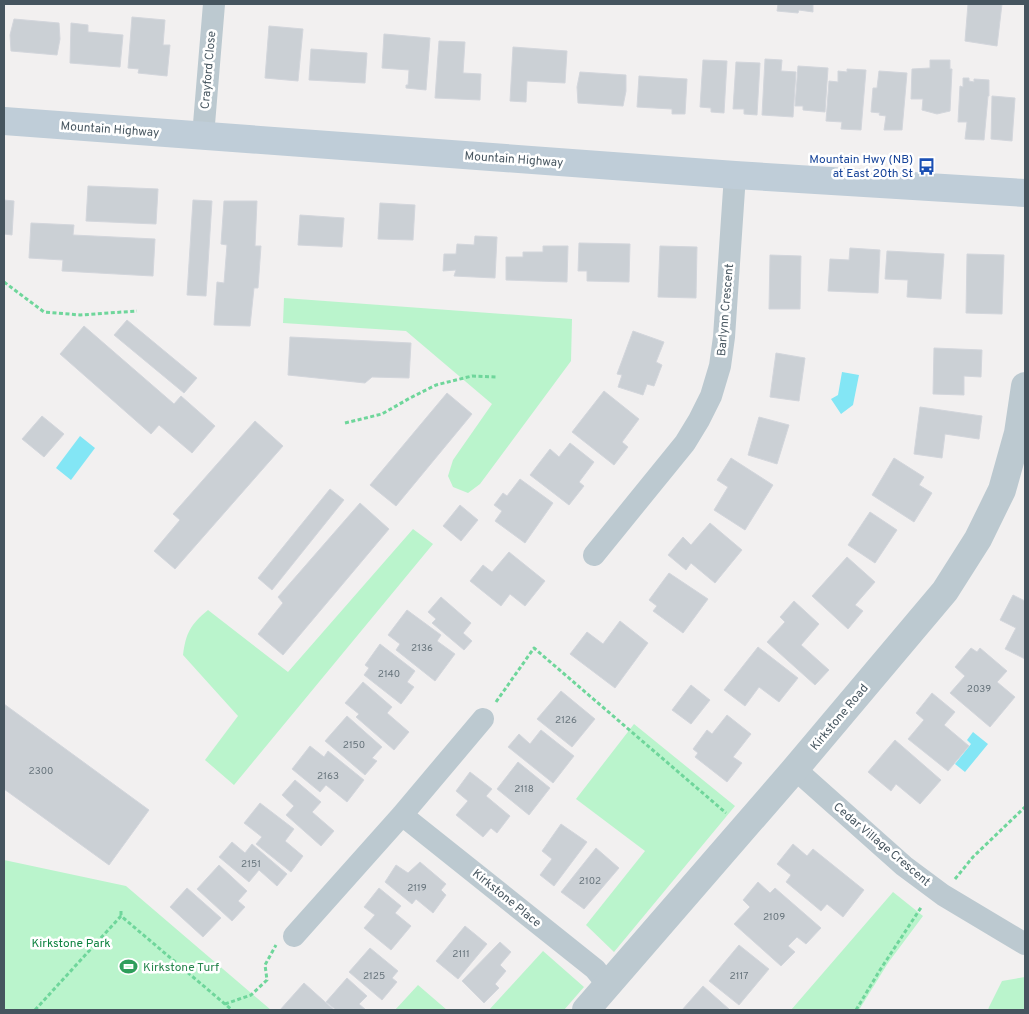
<svg xmlns="http://www.w3.org/2000/svg" width="1029" height="1014" font-family="Overpass,sans-serif">
<style>
.green{fill:#baf4cc}
.water{fill:#83e6f5}
.building{fill:#cbd0d5;stroke:#d3d6dc}
.lines{fill:none;stroke-linecap:round;stroke-linejoin:round}
.path{stroke:#6fd69b;stroke-width:3;stroke-dasharray:4 2.5;stroke-linecap:butt}
.minor{stroke:#bcc9d0;stroke-width:22}
.tertiary{stroke:#bcc9d0;stroke-width:28}
.secondary{stroke:#bfcdd8;stroke-width:28}
.labels{text-anchor:middle;stroke-width:5;stroke-linejoin:round;paint-order:stroke}
.number-label{font-size:10px;fill:#67747c}
.street-label{font-size:12px;fill:#46555f;stroke:#fff}
.transit-label{font-size:12px;fill:#164399;stroke:#fff;text-anchor:end}
.park-label{font-size:12px;fill:#0e8340;stroke:#fff}
.leisure-label{font-size:12px;fill:#27864d;stroke:#fff;text-anchor:start}
</style>
<rect width="100%" height="100%" fill="#f2f0f0"/>
<path class="green" d="M284,298L572,319L571,361L480,484L468,493L453,487L448,476L453,460L492,404L406,331L283,323Z
M413,529L433,544L234,785L205,760L238,716L183,655C186,633 190,625 208,610L288,672Z
M634,724L735,806L614,952L586,925L645,851L576,799Z
M4,860L126,886L271,1010H4Z
M893,892L923,916L888,963L859,1010H791Z
M543,951L584,987L564,1010H489Z
M1025,977V1010H988L989,1007L1002,981Z
M418,985L447,1010H395Z"/>
<path class="water" d="M842,372L859,375L853,405L841,414L831,399L838,395Z
M80,436L95,448L71,480L56,468Z
M973,732L988,744L965,772L955,764L971,744L967,740Z"/>
<path class="building" d="M778,4H813V12L799,10L798,13L777,11Z
M968,4H1002L997,46L965,41Z
M132,17L165,20L163,45H170L167,76L138,73L139,69L128,68Z
M14,19L59,23L60,39L57,55L11,51L10,35Z
M71,23L88,25V32L123,35L120,67L70,63Z
M269,26L303,29L298,81L265,78Z
M384,34L430,38L426,90L406,88V85H408L409,70L382,68Z
M439,41L465,42L463,73L481,74L480,100L435,98Z
M513,47L567,51L565,83L527,81L526,102L510,101Z
M311,49L367,53L365,83L309,80Z
M765,59L782,60L781,71L796,72L793,117L762,115Z
M703,60L727,61L724,113L711,112V108L700,107Z
M930,60H950V69H952L950,111L937,114L922,110L923,99H911L912,69L930,68Z
M736,62L760,63L757,115L744,114V109H733Z
M798,66L828,68L825,112L803,110V106H795Z
M847,69L866,70L861,130L841,129L842,122L826,121L829,81L838,82V71L847,72Z
M879,71L907,73L902,130H884L886,116L879,115L880,113L871,112L873,88H877Z
M580,72L626,75V91L623,106L578,103L577,87Z
M639,76L687,79L685,114H672V109L637,107Z
M963,78H969V81L974,82V79L989,80V96H988L984,140L965,139L967,122H958L960,86L963,87Z
M992,96L1015,98L1012,141L991,139Z
M88,186L158,189L156,224L86,221Z
M4,200L14,201L12,235L4,234Z
M193,200L212,201L206,296L187,295Z
M224,201H257L255,246H261L258,288H254L250,326L214,325L217,282L224,283L227,245L221,244Z
M380,203L415,205L413,240L378,239Z
M300,215L344,218L342,247L298,245Z
M31,223L74,225L73,235L155,239L153,276L62,271L63,260L29,258Z
M475,236L497,237L495,278L454,276L456,270L443,271L444,254H456L457,244L474,245Z
M579,243L630,244L629,282L587,281V271H578Z
M543,246H568L567,282L506,280V257H523V252H543Z
M660,246L697,247L696,298L658,297Z
M850,248L880,250L878,293L828,291L830,259L849,260Z
M887,251L944,254L941,299L907,297L908,280L885,279Z
M967,254L1004,255L1002,314L966,313Z
M770,255L801,256L800,309H769Z
M127,320L197,378L184,393L114,335Z
M84,326L174,404L181,396L215,426L192,453L159,425L151,434L60,354Z
M633,331L664,342L656,362L662,365L654,386L647,384L643,395L618,387L622,375L617,374Z
M290,337L411,343L409,378L372,377L365,383L288,375Z
M934,348L982,350L981,377L964,376V395L933,394Z
M776,353L805,358L799,401L770,397Z
M604,391L639,419L622,442L628,447L614,465L572,432Z
M447,393L472,414L396,506L370,485Z
M920,407L982,416L979,439L945,434L942,458L914,454Z
M42,416L64,434L44,457L22,439Z
M759,417L789,425L777,464L748,455Z
M255,421L283,446L175,569L154,551L180,520L173,514Z
M570,443L594,462L579,482L584,486L569,505L530,475L550,449L559,457Z
M731,458L773,485L745,530L714,510L728,487L717,480Z
M894,458L924,477L919,485L932,493L914,522L872,495Z
M520,479L553,503L525,543L495,521L502,511L494,505L503,493L507,496Z
M330,489L344,500L272,590L258,578Z
M360,503L389,529L283,655L258,634L283,603L278,597Z
M460,505L478,520L461,541L443,526Z
M870,512L897,530L875,563L848,545Z
M710,523L742,550L715,583L691,563L686,570L668,555L683,537L691,545Z
M509,552L545,581L525,606L510,594L501,606L470,581L483,565L492,572Z
M847,557L875,582L855,605L863,611L848,629L812,596Z
M669,573L708,599L683,633L653,611L657,606L649,600Z
M1013,595L1025,601V659L1005,649L1016,628L1000,620Z
M441,597L471,623L463,633L472,641L464,650L432,623L436,619L428,612Z
M794,601L819,624L801,645L829,670L815,685L767,642L785,622L780,617Z
M407,610L441,635L437,641L455,654L435,681L396,650L400,644L388,635Z
M620,621L648,643L615,688L570,654L587,632L603,644Z
M380,644L415,671L407,682L414,687L401,704L364,675L369,668L365,665Z
M758,647L798,678L779,702L759,687L745,706L724,690Z
M971,648L977,652L980,648L1007,671L997,682L1015,697L990,727L950,693L965,676L955,667Z
M363,682L392,707L387,713L409,732L394,750L356,717L359,714L345,703Z
M691,685L710,700L691,724L672,710Z
M561,691L595,719L572,747L537,719Z
M932,693L955,712L944,725L969,746L948,771L908,739L924,720L916,713Z
M4,704L149,810L109,865L4,789Z
M727,715L751,734L733,757L742,763L727,782L695,757L698,753L693,749L707,730L712,734Z
M347,716L382,747L372,758L377,761L365,775L325,741Z
M541,730L574,756L553,783L508,747L519,734L530,744Z
M895,740L941,780L920,804L896,784L891,791L868,772Z
M310,746L324,757L328,751L364,780L347,802L326,785L320,792L292,769Z
M518,762L550,788L529,815L497,789Z
M470,772L492,789L486,796L510,816L497,833L491,828L483,837L456,815L468,801L456,791Z
M295,780L321,802L312,812L334,831L321,846L286,815L294,806L282,795Z
M260,803L294,829L285,841L303,856L291,872L256,844L262,837L244,823Z
M561,824L587,842L554,886L540,875L552,859L542,851Z
M232,842L245,853L252,844L287,874L277,886L259,870L249,882L219,857Z
M793,844L807,856L813,849L864,890L843,917L827,904L821,911L786,882L791,875L777,864Z
M596,848L619,868L584,909L561,892Z
M420,862L446,884L441,890L446,895L433,913L416,899L412,904L385,882L396,865L408,873Z
M219,865L247,891L238,901L245,907L232,921L197,889Z
M758,882L770,893L775,888L821,928L806,944L797,937L788,946L795,952L781,966L734,924L750,907L743,900Z
M187,888L221,918L203,937L170,907Z
M379,888L401,906L395,913L411,926L391,950L364,928L375,915L364,907Z
M465,926L487,944L458,979L436,961Z
M500,942L511,952L500,965L506,971L495,984L499,988L484,1003L462,981Z
M739,945L769,969L739,1005L709,981Z
M370,948L398,971L392,978L397,982L382,1000L349,972Z
M347,978L367,996L359,1004L366,1010H336L326,1002Z
M304,983L334,1010H280Z
M703,986L730,1010H682Z"/>
<g class="lines">
<path class="path" d="M4,282L44,312L80,315L137,311
M345,423L382,414L410,398L436,385L472,376L497,377
M496,702L534,648L726,813
M955,879L973,857L1025,807
M121,911V916
M225,1004L251,995L267,980L265,965L276,945
M35,1010L121,916L232,1010
M856,1010L880,970L922,906"/>
<path class="minor" d="M203,136L214,4
M594,555L685,443L699,420L711,396L720,366L724,337L735,175
M795,769L904,866L943,895L1025,944
M402,815L595,969L608,985
M294,936L402,815L483,719"/>
<path class="tertiary" d="M586,1010L795,769L945,591L978,539L1002,490L1018,433L1025,386"/>
<path class="secondary" d="M4,121L735,175L1025,193"/>
</g>
<defs>
<symbol id="bus-bare" viewBox="-9 -9 18 18"><path d="M-5-6H5V4H4V6H2V4H-2V6H-4V4H-5ZM-3.5-4V0h7V-4ZM-3.5 1.2v1.5H-2V1.2ZM2 1.2v1.5H3.5V1.2Z" fill="#1a4fb4" stroke="#fff" stroke-width="2.5" paint-order="stroke"/></symbol>
<symbol id="stadium-bare" viewBox="-9 -9 18 18"><path d="M0-5a6.5 5 0 1 0 0 10a6.5 5 0 1 0 0-10ZM-3.5-1.8h7v3.6h-7Z" fill="#2e9e5b" stroke="#fff" stroke-width="2.5" paint-order="stroke"/></symbol>
</defs>
<g fill-rule="evenodd">
<use href="#bus-bare" x="914" y="154" width="25" height="25"/>
<use href="#stadium-bare" x="116" y="954" width="25" height="25"/>
</g>
<g class="labels">
<g class="number-label">
<text x="422" y="651">2136</text>
<text x="389" y="677">2140</text>
<text x="979" y="692">2039</text>
<text x="566" y="723">2126</text>
<text x="354" y="748">2150</text>
<text x="41" y="774">2300</text>
<text x="328" y="779">2163</text>
<text x="524" y="792">2118</text>
<text x="251" y="867">2151</text>
<text x="590" y="884">2102</text>
<text x="417" y="891">2119</text>
<text x="774" y="920">2109</text>
<text x="461" y="957">2111</text>
<text x="374" y="979">2125</text>
<text x="739" y="979">2117</text>
</g>
<g class="street-label">
<text transform="translate(208 70) rotate(-85)" y="4">Crayford Close</text>
<text transform="translate(110 129) rotate(4)" y="4">Mountain Highway</text>
<text transform="translate(514 159) rotate(4)" y="4">Mountain Highway</text>
<text transform="translate(725 310) rotate(-85)" y="4">Barlynn Crescent</text>
<text transform="translate(839 717) rotate(-50)" y="4">Kirkstone Road</text>
<text transform="translate(882 844) rotate(40)" y="4">Cedar Village Crescent</text>
<text transform="translate(507 898) rotate(39)" y="4">Kirkstone Place</text>
</g>
<g class="transit-label">
<text x="913" y="163">Mountain Hwy (NB)<tspan x="913" dy="14">at East 20th St</tspan></text>
</g>
<g class="park-label">
<text x="71" y="947">Kirkstone Park</text>
</g>
<g class="leisure-label">
<text x="143" y="971">Kirkstone Turf</text>
</g>
</g>
<rect width="1029" height="1014" fill="none" stroke="#46555f" stroke-width="10"/>
</svg>
